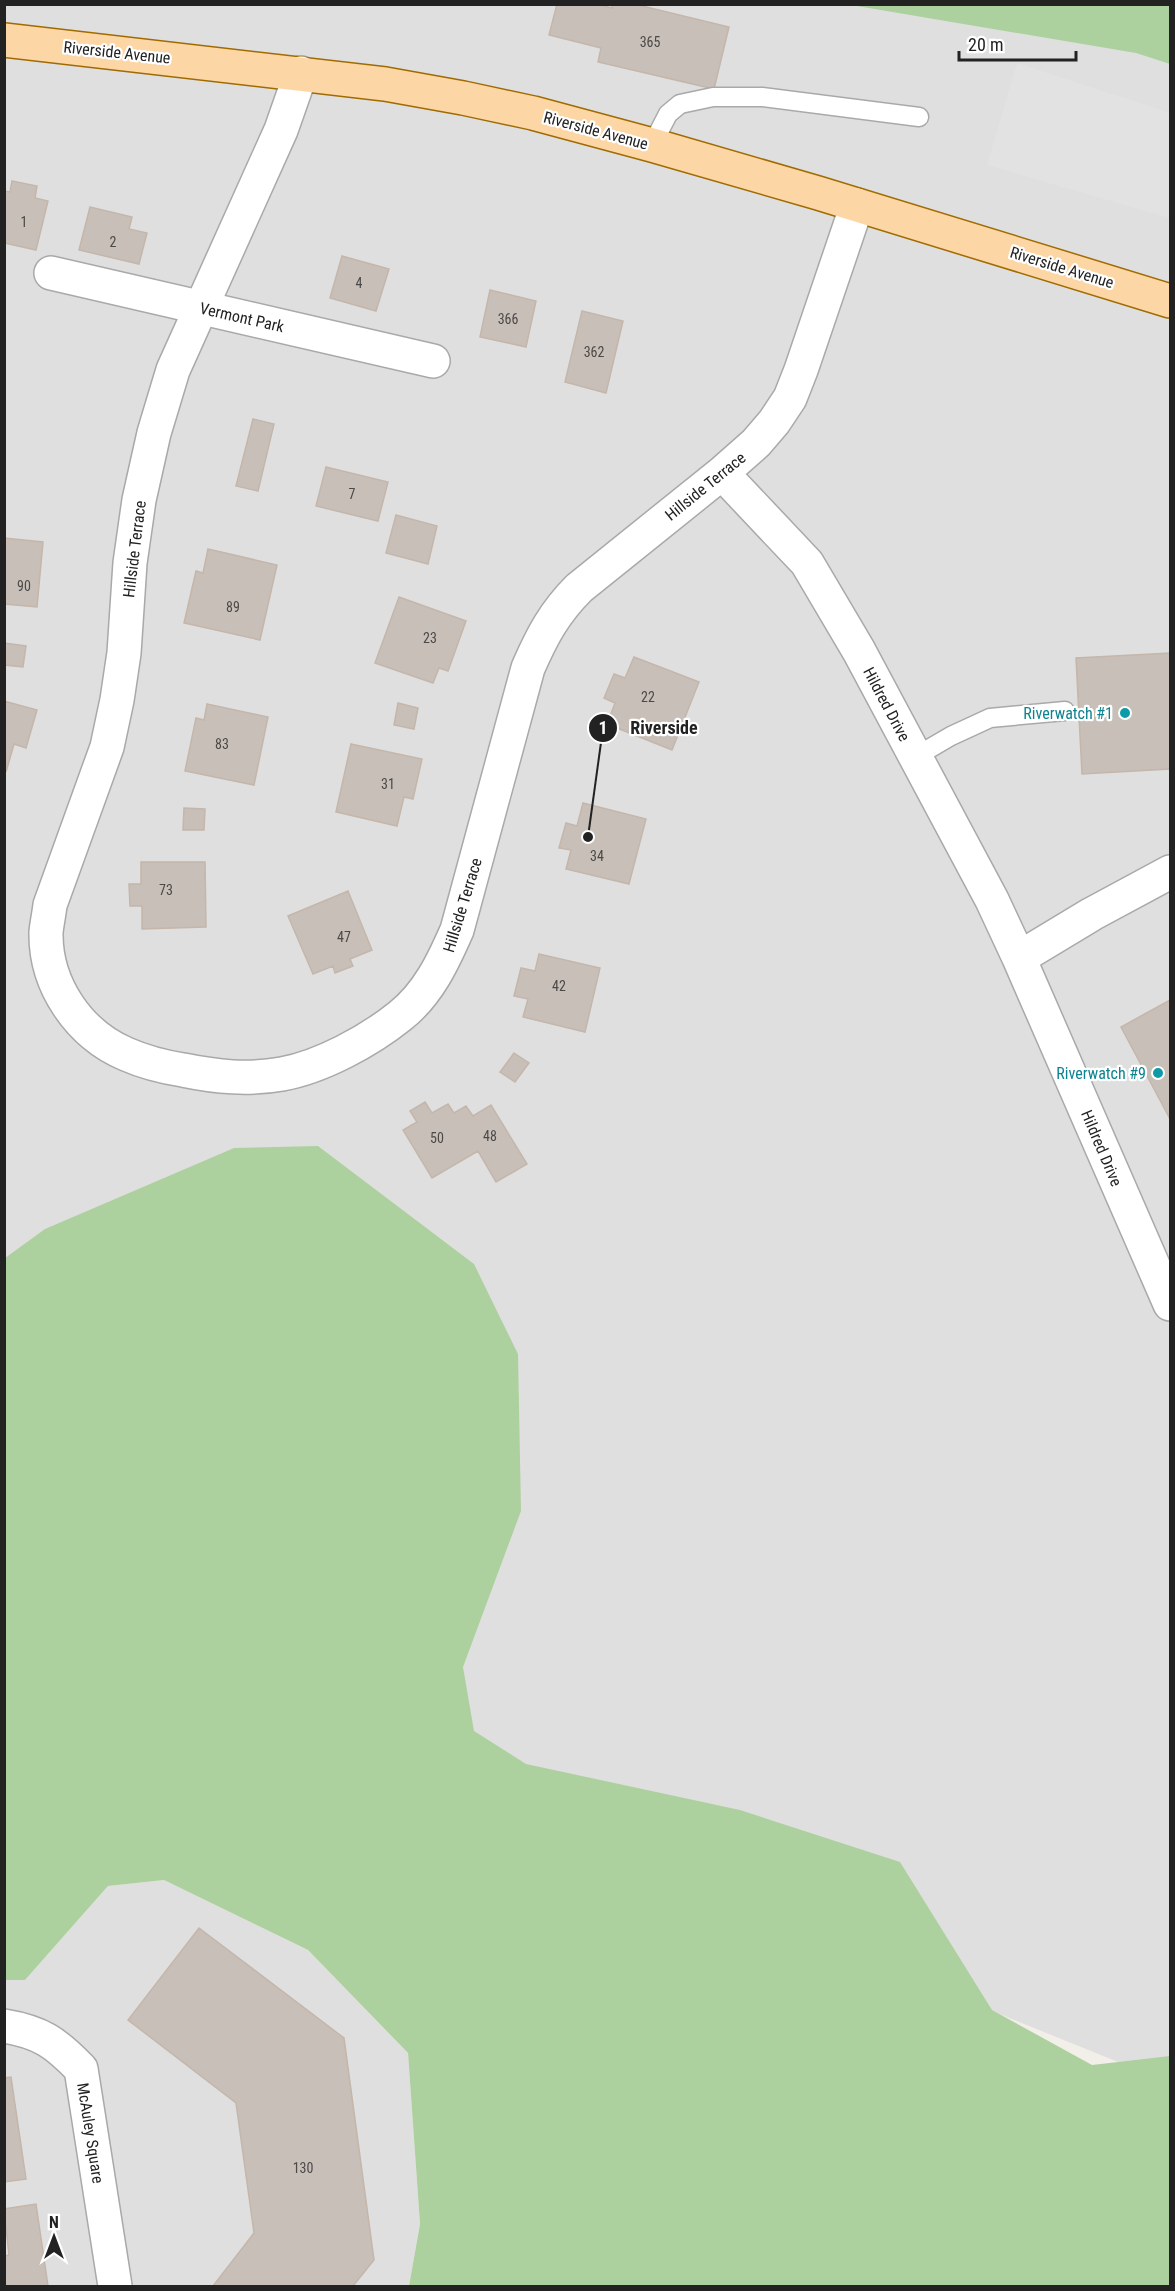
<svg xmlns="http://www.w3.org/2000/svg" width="1175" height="2291" font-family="'Roboto Condensed',sans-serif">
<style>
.residential{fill:#e0dfdf}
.forest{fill:#add19e}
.parking{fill:#e2e2e2}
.building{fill:#c7bfb8;stroke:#c4b6ab;stroke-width:1.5}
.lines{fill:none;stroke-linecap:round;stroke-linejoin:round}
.service-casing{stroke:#a9a9a9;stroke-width:21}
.minor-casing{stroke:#a9a9a9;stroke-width:36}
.primary-casing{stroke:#a06b00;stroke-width:36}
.service{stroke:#fff;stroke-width:18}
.minor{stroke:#fff;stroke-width:33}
.primary{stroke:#fcd6a4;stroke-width:33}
.culture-dot{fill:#0f9aa8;stroke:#fff;stroke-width:2}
.labels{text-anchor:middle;stroke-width:4.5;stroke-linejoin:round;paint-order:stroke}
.number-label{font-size:14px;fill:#4b4948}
.street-label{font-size:16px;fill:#222;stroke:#fff}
.culture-label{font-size:16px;fill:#0d838f;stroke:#fff;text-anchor:end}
.leader{fill:none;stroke:#222;stroke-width:2}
.callout-dot{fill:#222;stroke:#fff;stroke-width:2}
.mark-label{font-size:18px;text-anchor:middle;font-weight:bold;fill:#fff}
.callout-label{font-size:18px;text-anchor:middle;font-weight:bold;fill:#222;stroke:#fff;stroke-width:4.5;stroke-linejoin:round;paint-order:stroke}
</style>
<rect width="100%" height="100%" fill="#f2efe9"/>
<path class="residential" d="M4,5H1170V2083L268,1718L5,1669Z
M164,1880L308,1950L408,2053L420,2224L409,2286H5V1980H25L108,1886Z"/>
<path class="forest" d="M851,5H1170V64L1136,53Z
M318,1146L474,1264L518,1354L521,1511L463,1667L474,1731L526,1764L740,1810L900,1862L992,2010L1092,2065L1170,2056V2286H409L420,2224L408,2053L308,1950L164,1880L108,1886L25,1980H5V1258L45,1229L234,1148Z"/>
<path class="parking" d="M1017,63L1170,113V218L987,165Z"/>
<path class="building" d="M557,4H597L612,8V4H634L729,27L714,89L598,62L601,48L549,35Z
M12,181L37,186L35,198L48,201L36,250L4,243V191L10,192Z
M90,207L132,217L129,229L147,233L139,264L79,250Z
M342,256L389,269L376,311L330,298Z
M490,290L536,301L526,347L480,337Z
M582,311L623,321L606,393L565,382Z
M253,419L274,424L258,491L236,486Z
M326,467L388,482L378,521L316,506Z
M396,515L437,526L428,564L386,553Z
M4,538L43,542L37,607L4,604Z
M208,549L277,565L260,640L184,623L196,571L203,573Z
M399,597L466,621L448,671L439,668L433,683L375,663Z
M4,643L26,646L23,667L4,665Z
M1170,653V769L1082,774L1076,658Z
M634,657L699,682L672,750L607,724L615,703L604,698L614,674L625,678Z
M4,701L37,710L26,748L14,744L6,772Z
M398,703L418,708L414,729L394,725Z
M207,704L268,717L254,785L185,771L196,718L204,720Z
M351,744L422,759L413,799L404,797L397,826L336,812Z
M583,803L646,819L629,884L566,869L571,850L559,848L566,823L577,826Z
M184,808L205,809L204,830H183Z
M141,862H205L206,927L142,929V906H130L129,884H141Z
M348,891L372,950L350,959L353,966L335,973L333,966L313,974L288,916Z
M539,954L600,968L585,1032L523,1017L528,999L514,996L521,968L535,971Z
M1170,1000V1119L1121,1027Z
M514,1053L529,1063L515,1082L500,1072Z
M425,1102L432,1113L448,1104L454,1113L466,1106L473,1116L491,1105L527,1164L496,1182L478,1151L432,1178L403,1130L417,1122L410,1111Z
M199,1928L344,2038L374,2260L353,2286H213L254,2233L236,2103L128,2020Z
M11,2077L26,2179L4,2182V2078Z
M36,2204L48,2286H4V2256L9,2255L4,2209Z"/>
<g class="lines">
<defs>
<path id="service" d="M652,145L668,114L680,104L713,97H762L919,117
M915,757L951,736L990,718L1065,711"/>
<path id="minor" d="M301,73L281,130L173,370L154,433L139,500L130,563L124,653L117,700L107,747L50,905C49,914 47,923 46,932C45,985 79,1034 126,1054C144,1062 164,1067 183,1070C217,1077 248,1080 282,1074C321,1067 369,1041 400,1016C428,994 443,962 457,930L528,668C542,636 554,613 579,588L722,473L756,443L774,422L790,398L801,370L857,205
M51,273L433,361
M722,473L807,563L859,651L992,900L1019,958
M1170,872L1092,914L1019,958L1170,1304
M4,2026C41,2032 56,2043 81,2069L115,2286"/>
<path id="primary" d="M4,40L385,84L463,98L533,113L652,145L818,193L1170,301"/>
</defs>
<use href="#service" class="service-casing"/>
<use href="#minor" class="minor-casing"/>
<use href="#primary" class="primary-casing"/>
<use href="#service" class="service"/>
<use href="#minor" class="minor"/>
<use href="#primary" class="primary"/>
</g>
<g class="culture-dot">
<circle cx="1125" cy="713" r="6"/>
<circle cx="1158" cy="1073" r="6"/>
</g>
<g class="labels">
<g class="number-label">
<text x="650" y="47">365</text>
<text x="24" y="227">1</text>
<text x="113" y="247">2</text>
<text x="359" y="288">4</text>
<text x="508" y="324">366</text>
<text x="594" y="357">362</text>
<text x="352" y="499">7</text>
<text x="24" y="591">90</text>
<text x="233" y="612">89</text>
<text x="430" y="643">23</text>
<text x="648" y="702">22</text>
<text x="222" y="749">83</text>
<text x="388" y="789">31</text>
<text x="597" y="861">34</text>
<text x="166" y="895">73</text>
<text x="344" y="942">47</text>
<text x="559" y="991">42</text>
<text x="490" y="1141">48</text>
<text x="437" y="1143">50</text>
<text x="303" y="2173">130</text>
</g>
<g class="street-label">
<text transform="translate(117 52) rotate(6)" y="6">Riverside Avenue</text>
<text transform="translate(596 130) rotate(15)" y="6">Riverside Avenue</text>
<text transform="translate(1062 267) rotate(17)" y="6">Riverside Avenue</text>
<text transform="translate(242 317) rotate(13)" y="6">Vermont Park</text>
<text transform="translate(705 486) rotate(-39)" y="6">Hillside Terrace</text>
<text transform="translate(134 549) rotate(-83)" y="6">Hillside Terrace</text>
<text transform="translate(887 704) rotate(62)" y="6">Hildred Drive</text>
<text transform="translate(462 905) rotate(-73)" y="6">Hillside Terrace</text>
<text transform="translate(1102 1148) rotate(67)" y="6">Hildred Drive</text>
<text transform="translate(91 2133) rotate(81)" y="6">McAuley Square</text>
</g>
<g class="culture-label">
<text x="1113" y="719">Riverwatch #1</text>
<text x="1146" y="1079">Riverwatch #9</text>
</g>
</g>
<path class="leader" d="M588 837L603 728"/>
<g class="callout-dot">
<circle cx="588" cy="837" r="6"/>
<circle cx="603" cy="728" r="15"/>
</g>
<g class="mark-label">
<text x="603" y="734">1</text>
</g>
<g class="callout-label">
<text x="664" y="734">Riverside</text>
</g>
<rect width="1175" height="2291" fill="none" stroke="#222222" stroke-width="12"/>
<g transform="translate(54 2237)" stroke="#ffffff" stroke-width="4.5" paint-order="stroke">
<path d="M0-4.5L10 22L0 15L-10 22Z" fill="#222222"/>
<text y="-9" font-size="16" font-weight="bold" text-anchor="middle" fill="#222222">N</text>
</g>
<path d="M959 51v9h117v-9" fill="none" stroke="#222222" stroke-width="3"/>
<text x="968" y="51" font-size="18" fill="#222222" stroke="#ffffff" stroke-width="4.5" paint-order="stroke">20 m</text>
</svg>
